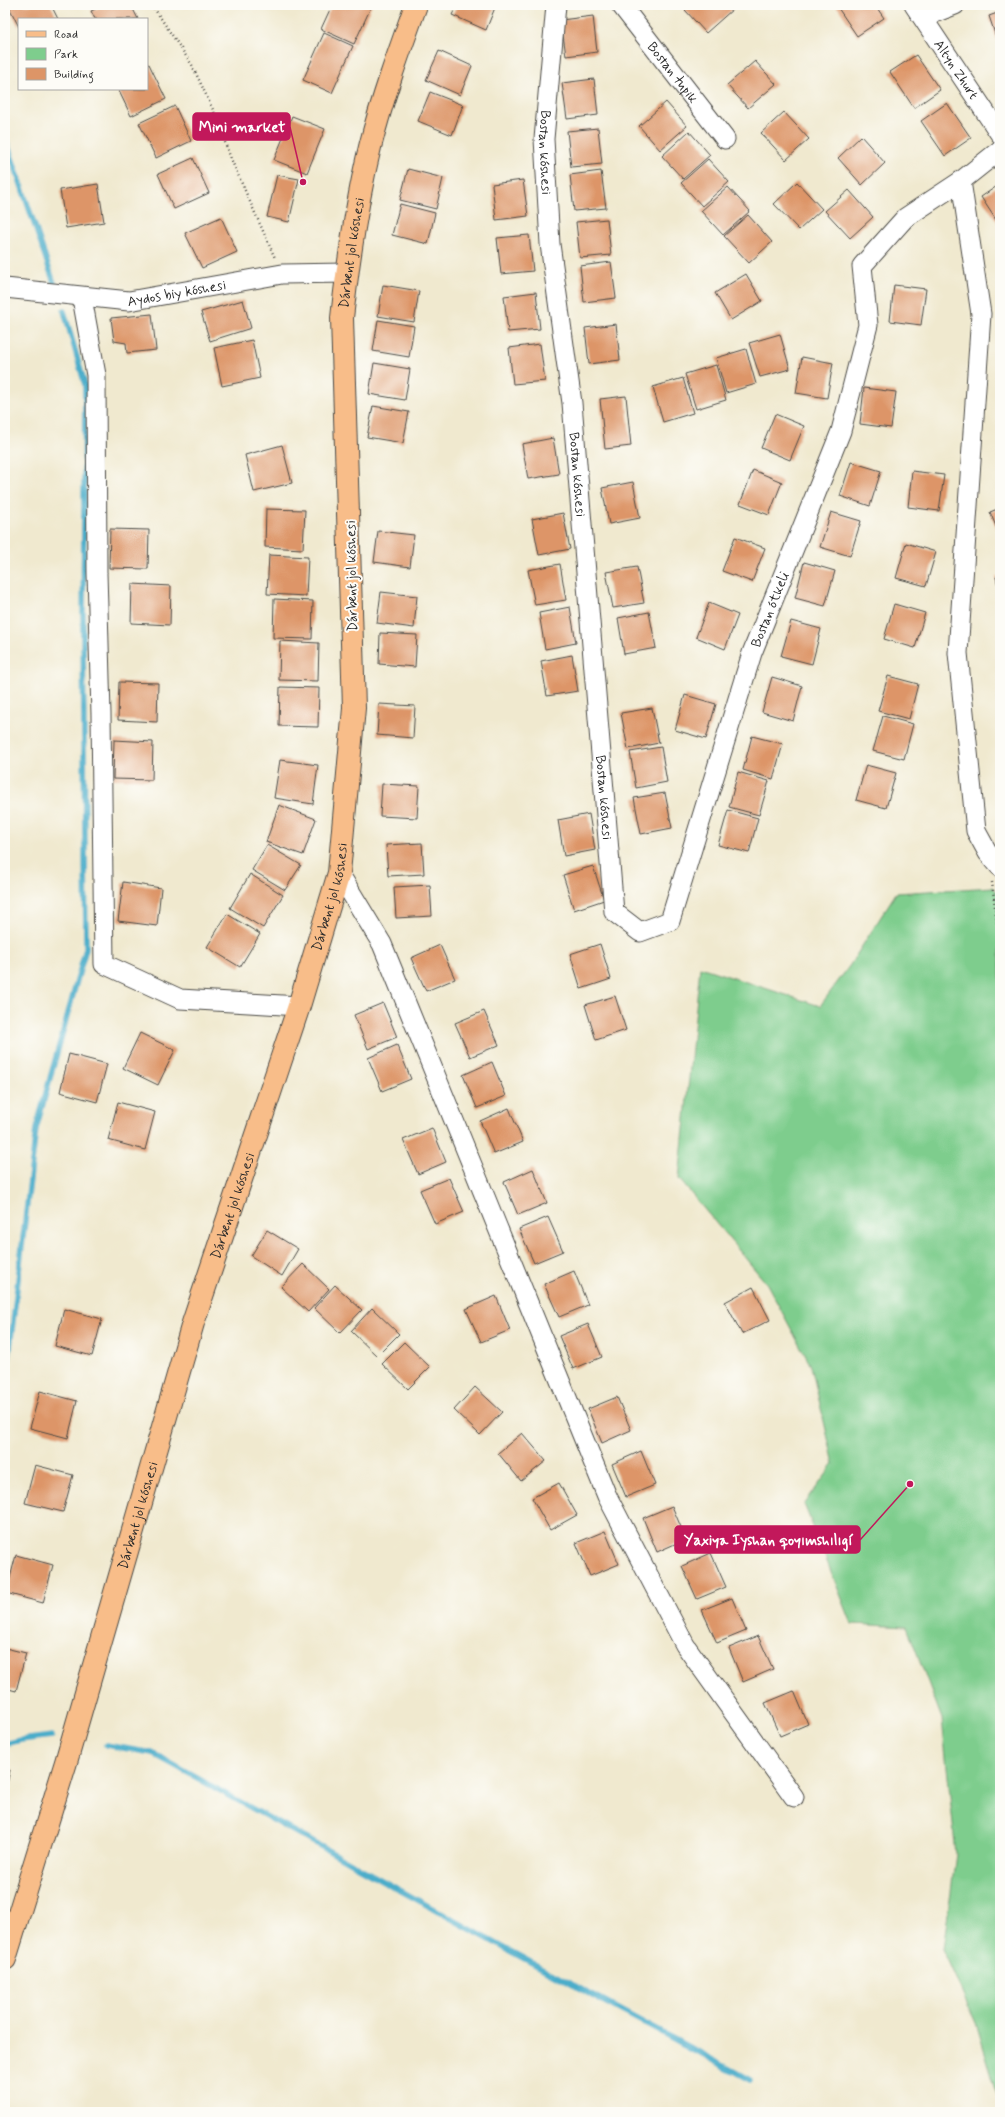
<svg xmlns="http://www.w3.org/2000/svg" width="1005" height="2117" font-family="Mynerve,sans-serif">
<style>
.green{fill:#7ecd8d;stroke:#547c5c}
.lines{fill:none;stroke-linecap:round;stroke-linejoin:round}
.stream{stroke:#4badca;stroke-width:5.5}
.building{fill:#dd9567}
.minor-casing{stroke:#494844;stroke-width:21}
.major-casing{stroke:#494844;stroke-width:24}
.path{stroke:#494844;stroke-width:2.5;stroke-dasharray:1 3;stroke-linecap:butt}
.minor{stroke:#fff;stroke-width:19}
.major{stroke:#f8bd89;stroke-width:22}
.labels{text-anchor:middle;stroke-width:4;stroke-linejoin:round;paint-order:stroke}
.street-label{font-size:14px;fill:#2b2b2b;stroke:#fdfcf7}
.leader{fill:none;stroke:#c2185b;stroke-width:1.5}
.callout-dot{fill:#c2185b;stroke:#fdfcf7;stroke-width:1.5}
.callout{fill:#c2185b;stroke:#c2185b;stroke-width:1.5}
.callout-label{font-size:15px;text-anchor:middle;font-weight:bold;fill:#fff}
</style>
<rect width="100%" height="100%" fill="#fdfcf7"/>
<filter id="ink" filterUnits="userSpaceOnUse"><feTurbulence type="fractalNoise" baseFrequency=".025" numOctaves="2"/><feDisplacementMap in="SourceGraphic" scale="8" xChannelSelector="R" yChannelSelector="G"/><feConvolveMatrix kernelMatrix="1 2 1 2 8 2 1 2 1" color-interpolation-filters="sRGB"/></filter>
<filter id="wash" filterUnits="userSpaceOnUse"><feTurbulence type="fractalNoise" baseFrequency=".012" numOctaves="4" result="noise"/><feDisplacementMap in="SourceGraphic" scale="16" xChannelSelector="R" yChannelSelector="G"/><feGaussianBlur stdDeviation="0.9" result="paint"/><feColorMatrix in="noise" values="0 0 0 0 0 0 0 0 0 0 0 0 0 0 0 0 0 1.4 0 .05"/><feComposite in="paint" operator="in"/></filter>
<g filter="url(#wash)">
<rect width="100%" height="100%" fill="#f0e9cf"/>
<path class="green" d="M993,887L1000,896V2102L976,2023L943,1950L956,1854L942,1719L907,1627L852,1624L804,1504L834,1464L811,1366L767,1284L679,1179L700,967L820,1006L850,965L896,893Z"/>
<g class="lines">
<path class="stream" d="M5,137L54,283
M5,1389L36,1129L86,948L83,633L85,385L64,311
M5,1744L21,1740L52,1736
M106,1745L152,1753L508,1950L750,2080"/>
</g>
<g id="blocks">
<path class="building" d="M14,5H51L58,19H19V27L9,7Z
M104,5H131L138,19H95L91,11Z
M332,5L347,7L348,5H372L354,44L321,29Z
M457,5H496L486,30L452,15Z
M690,5H730L733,9L706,33L685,10Z
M836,5H875L884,18L857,36Z
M1000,12V49L989,16Z
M593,16L597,52L566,56L561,20Z
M324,33L353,46L332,93L303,80Z
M439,51L472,66L460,95L426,80Z
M916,55L940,90L914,108L890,72Z
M755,61L776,84L748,108L727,85Z
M149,64L166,99L131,116L118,89H147V65Z
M594,79L598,115L567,119L562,83Z
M430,92L463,105L452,135L418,121Z
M666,102L687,126L660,150L639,126Z
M947,103L971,138L945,156L921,121Z
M175,106L191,141L156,158L139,123Z
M784,112L809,139L786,160L761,133Z
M292,116L325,129L307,173L274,160Z
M598,128L602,164L571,167L567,131Z
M689,131L710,155L683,179L662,156Z
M861,136L885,163L862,185L838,158Z
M193,158L209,193L174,209L158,174Z
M708,159L729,182L702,206L681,183Z
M408,169L443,178L436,209L400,200Z
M601,171L606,208L574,211L570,175Z
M277,175L299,179L289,222L267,217Z
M523,180L528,216L496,220L492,184Z
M797,182L822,209L799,230L774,204Z
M98,184L104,222L66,228L60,190Z
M1000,184V226L981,197Z
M728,187L750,211L723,235L701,211Z
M849,190L873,217L850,238L825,211Z
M400,204L435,213L428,244L392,235Z
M748,215L772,242L749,263L724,236Z
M221,217L237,252L202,268L185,233Z
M607,219L611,255L580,258L576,222Z
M529,235L533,271L501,274L497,238Z
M611,262L616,298L584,302L580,266Z
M746,274L762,301L731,320L715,293Z
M383,285L419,291L414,322L378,316Z
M894,285L926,289L921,325L890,321Z
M536,292L540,329L508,332L504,296Z
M243,300L251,328L210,341L201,312Z
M152,314L156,350L127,353L126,343L114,341L111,318Z
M378,320L414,326L409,357L373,351Z
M616,324L620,360L589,364L585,328Z
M780,334L790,369L760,377L749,343Z
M252,340L260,378L222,386L214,348Z
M540,344L545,381L513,384L509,348Z
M746,349L756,384L726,393L716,358Z
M802,357L833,363L827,398L796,393Z
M374,363L410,369L405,400L369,394Z
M716,365L726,400L696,409L685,374Z
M683,378L693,413L663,422L653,387Z
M864,388L896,392L891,428L860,424Z
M626,396L631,446L605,449L600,399Z
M373,406L409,412L403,443L367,437Z
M775,414L804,426L790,460L761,448Z
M553,438L559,474L528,479L522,444Z
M282,445L292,483L254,492L245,455Z
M851,462L881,471L870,506L840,496Z
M753,470L782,482L769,515L740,504Z
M912,471L944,475L939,511L908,507Z
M633,482L640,518L609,524L602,488Z
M1000,508V536L990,512Z
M266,509L305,510L303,549L265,547Z
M831,512L861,521L850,556L820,547Z
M563,513L570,549L539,555L532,519Z
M110,529L149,530L148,569L109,568Z
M378,531L414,535L410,567L374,562Z
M735,537L765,548L752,582L722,571Z
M906,543L936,552L926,586L896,578Z
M269,555L308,557L306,596L267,594Z
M804,562L835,571L825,606L795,598Z
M560,564L566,600L535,605L528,570Z
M637,567L644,603L613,608L606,572Z
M1000,576V592H999L996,577Z
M132,584L171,586L170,625L131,623Z
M381,592L417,596L414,628L377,623Z
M274,599L313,601L312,639L273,638Z
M709,603L738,615L725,649L696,637Z
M894,604L925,613L915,648L884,639Z
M570,607L576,643L545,649L539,613Z
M649,612L656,648L624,654L618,618Z
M791,621L821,629L812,664L781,656Z
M380,633L417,635L415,667L379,664Z
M280,641L319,643L318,681L279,680Z
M572,655L578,691L547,696L541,661Z
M888,676L918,684L909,719L878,711Z
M772,677L802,686L793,721L762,712Z
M119,682L158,683L157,722L118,720Z
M280,687L319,688L318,727L279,726Z
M685,695L716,704L706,739L675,730Z
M379,704L415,706L413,738L377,735Z
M652,708L659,743L628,749L621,713Z
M883,716L913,724L904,759L873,751Z
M752,736L783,744L773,779L743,770Z
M114,740L153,742L152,780L113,779Z
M661,747L667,782L636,788L630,752Z
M280,760L318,765L313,804L274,798Z
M866,765L896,773L886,808L856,800Z
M738,772L769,781L759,815L729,807Z
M382,784L419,786L417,818L380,816Z
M665,793L672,828L641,834L634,798Z
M279,805L316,819L303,855L266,842Z
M728,810L758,818L749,853L718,845Z
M589,814L595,850L564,856L558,820Z
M422,843L424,874L388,876L386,845Z
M267,845L301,865L285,890L252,870Z
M593,866L604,900L574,910L563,875Z
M250,874L283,895L263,928L230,908Z
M123,882L161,888L157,926L118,921Z
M430,885L432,916L396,918L394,887Z
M227,914L260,934L240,967L207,947Z
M600,944L611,979L581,989L570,954Z
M440,945L455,979L426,991L411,958Z
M615,996L626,1030L596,1040L585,1005Z
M383,1003L397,1037L368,1049L354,1015Z
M484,1011L499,1045L470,1057L455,1023Z
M140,1033L175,1050L158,1085L123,1068Z
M397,1045L411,1079L382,1091L368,1058Z
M69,1054L107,1064L97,1102L60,1092Z
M492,1062L506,1096L477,1108L463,1075Z
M118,1102L155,1112L145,1150L108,1140Z
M509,1108L523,1142L494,1154L480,1121Z
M432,1128L446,1162L418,1174L403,1140Z
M533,1169L547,1203L518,1215L504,1182Z
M449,1178L464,1212L435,1224L420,1190Z
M548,1217L563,1251L534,1263L519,1229Z
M267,1230L298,1249L282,1276L251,1256Z
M303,1264L329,1289L308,1312L281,1287Z
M574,1271L588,1305L559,1317L544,1284Z
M335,1285L362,1310L340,1333L314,1308Z
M753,1287L770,1320L742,1334L725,1302Z
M496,1296L510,1330L481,1342L466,1309Z
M372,1308L399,1334L377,1356L351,1331Z
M64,1309L102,1319L92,1356L55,1346Z
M588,1324L602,1357L573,1369L559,1336Z
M404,1342L430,1367L408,1389L382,1364Z
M475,1387L502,1412L480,1435L454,1410Z
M40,1391L77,1401L68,1438L30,1428Z
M617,1397L631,1430L602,1443L588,1409Z
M522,1433L546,1461L521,1481L498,1453Z
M641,1451L655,1485L626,1497L612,1464Z
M35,1465L73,1475L63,1512L25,1503Z
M559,1483L577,1515L550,1530L532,1498Z
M672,1506L686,1539L657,1552L643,1518Z
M605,1531L619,1564L590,1576L576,1543Z
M711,1553L726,1587L697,1599L682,1566Z
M16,1555L53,1565L43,1603L6,1593Z
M732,1598L746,1631L717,1643L702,1610Z
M758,1636L773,1669L743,1682L729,1648Z
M5,1648L26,1653L16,1691L5,1688Z
M794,1691L808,1724L780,1736L765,1703Z
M5,1769L10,1770L6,1789H5Z"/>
</g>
</g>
<g filter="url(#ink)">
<use href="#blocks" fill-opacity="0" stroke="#494844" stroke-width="1"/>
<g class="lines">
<defs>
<g id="minor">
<path id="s1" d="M556,5L544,139L550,244L572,403L614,912L640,932L670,921L752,653L841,431L868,325L862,266L905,218L961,181L1000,150"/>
<path id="s2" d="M621,5L725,139"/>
<path id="s3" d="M914,5L1000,134"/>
<path d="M924,17L955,5"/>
<path d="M961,181L981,314L958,653L976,831L988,853L1000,867"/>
<path id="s4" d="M5,288L129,301L282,274L347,273"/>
<path d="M82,298L96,375L97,573L101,714L104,964L180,999L299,1006"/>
<path d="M339,873L382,944L607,1496L685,1645L794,1797"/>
</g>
<g id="major">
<path id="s5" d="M5,1959L66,1762L193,1323L299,1006L339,873L354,708L342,318C348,263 357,201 370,147C382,99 399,52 416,5"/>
</g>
</defs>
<use href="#minor" class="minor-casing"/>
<use href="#major" class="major-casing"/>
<path class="path" d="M152,5L192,65L215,114L231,159L275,258
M992,882L1000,949"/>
<use href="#minor" class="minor"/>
<use href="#major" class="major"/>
</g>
</g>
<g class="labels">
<g class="street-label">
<text dy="5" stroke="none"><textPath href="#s3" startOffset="77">Altyn Zhurt</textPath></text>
<text dy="5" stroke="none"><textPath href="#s2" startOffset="85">Bostan tupik</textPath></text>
<text dy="5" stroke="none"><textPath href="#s1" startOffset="148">Bostan kóshesi</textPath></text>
<text dy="5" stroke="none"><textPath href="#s5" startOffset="1758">Dárbent jol kóshesi</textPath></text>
<text dy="5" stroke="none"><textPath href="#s4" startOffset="173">Aydos biy kóshesi</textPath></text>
<text dy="5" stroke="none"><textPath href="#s1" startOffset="472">Bostan kóshesi</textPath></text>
<text transform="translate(351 576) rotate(-91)" y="5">Dárbent jol kóshesi</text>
<text dy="5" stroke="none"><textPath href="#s1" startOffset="1303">Bostan ótkeli</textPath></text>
<text dy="5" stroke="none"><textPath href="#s1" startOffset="796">Bostan kóshesi</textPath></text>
<text dy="5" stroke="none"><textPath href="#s5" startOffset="1111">Dárbent jol kóshesi</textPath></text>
<text dy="5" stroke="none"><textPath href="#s5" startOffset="787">Dárbent jol kóshesi</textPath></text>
<text dy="5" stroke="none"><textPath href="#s5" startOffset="463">Dárbent jol kóshesi</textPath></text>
</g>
</g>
<path class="leader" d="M303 182L290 127M910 1484L860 1540"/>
<g class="callout-dot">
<circle cx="303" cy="182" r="4"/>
<circle cx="910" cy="1484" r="4"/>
</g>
<g class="callout">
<rect x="193" y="113" width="97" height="27" rx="4"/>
<rect x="675" y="1526" width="185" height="27" rx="4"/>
</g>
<g class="callout-label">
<text x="242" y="132">Mini market</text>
<text x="768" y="1545">Yaxiya Iyshan qoyımshılıǵı</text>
</g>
<rect width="1005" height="2117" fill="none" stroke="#fdfcf7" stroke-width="20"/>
<rect x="18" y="18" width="130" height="72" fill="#fdfcf7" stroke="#a9a8a5"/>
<rect x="26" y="31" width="20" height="6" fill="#f8bd89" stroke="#a9a8a5"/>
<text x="54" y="38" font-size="12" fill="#2b2b2b">Road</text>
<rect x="26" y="48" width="20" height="12" fill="#7ecd8d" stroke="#a9a8a5"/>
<text x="54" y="58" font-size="12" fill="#2b2b2b">Park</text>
<rect x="26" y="68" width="20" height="12" fill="#dd9567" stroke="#a9a8a5"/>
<text x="54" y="78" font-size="12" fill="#2b2b2b">Building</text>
</svg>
